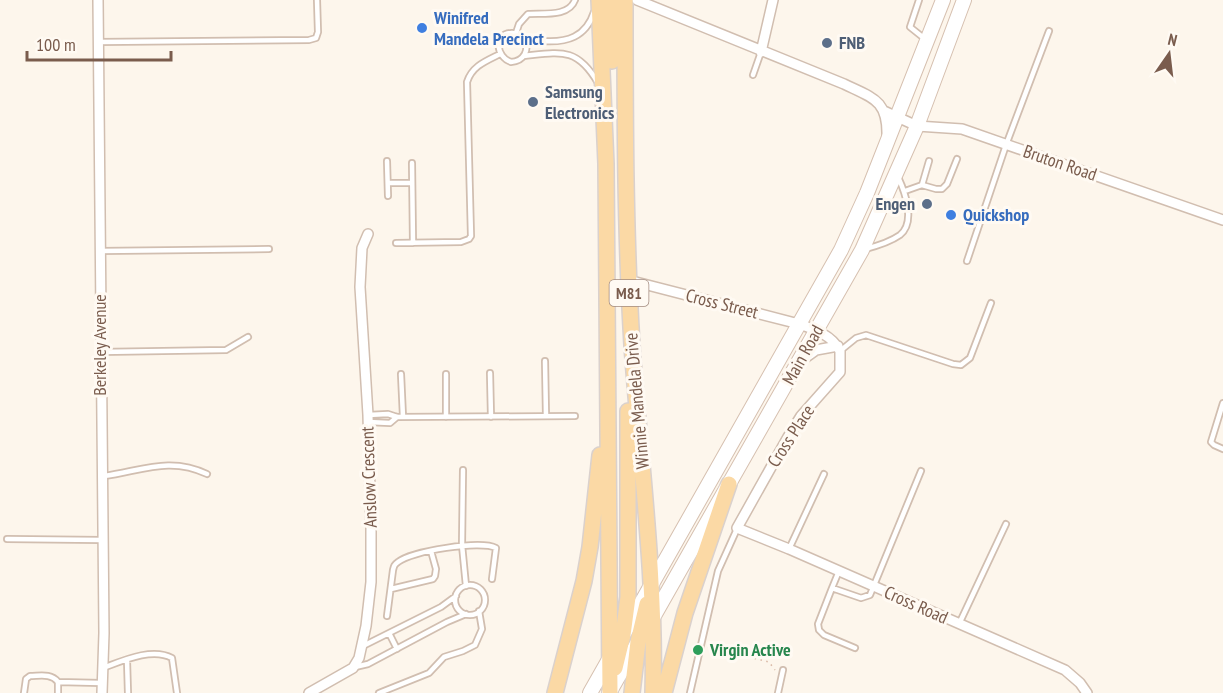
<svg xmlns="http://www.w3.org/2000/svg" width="1223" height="693" font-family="'PT Sans Narrow',sans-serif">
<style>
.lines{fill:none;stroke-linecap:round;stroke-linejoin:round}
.lane-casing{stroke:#d1beb0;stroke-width:8}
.street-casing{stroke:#d1beb0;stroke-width:12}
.secondary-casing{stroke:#d6c0b0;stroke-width:16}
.primary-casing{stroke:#dad1cd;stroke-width:18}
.path{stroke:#d9b8a5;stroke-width:1.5;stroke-dasharray:1.5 4.5;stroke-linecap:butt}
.lane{stroke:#fff;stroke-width:4.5}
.street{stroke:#fff;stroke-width:9}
.secondary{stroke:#fff;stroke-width:14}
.primary{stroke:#fbd9a5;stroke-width:15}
.shop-dot{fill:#3f7fe0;stroke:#fffaf3;stroke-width:2}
.service-dot{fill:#5c6f8a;stroke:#fffaf3;stroke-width:2}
.leisure-dot{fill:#2e9e5b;stroke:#fffaf3;stroke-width:2}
.labels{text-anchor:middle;stroke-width:6;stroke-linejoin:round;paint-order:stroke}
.shield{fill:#fffaf3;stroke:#a28b7f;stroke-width:1.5}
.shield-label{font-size:16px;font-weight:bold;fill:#7a5c4d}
.shop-label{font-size:18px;font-weight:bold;fill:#366cbe;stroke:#fffaf3;text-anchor:start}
.service-label{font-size:18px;font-weight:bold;fill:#4e5e75;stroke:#fffaf3;text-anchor:start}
.street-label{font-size:18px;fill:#7a5c4d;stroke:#fffaf3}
.leisure-label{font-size:18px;font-weight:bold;fill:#27864d;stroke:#fffaf3;text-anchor:start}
</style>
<rect width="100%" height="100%" fill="#fdf6ec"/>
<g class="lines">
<defs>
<path id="lane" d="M919,0L910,27L925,39
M516,33L519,24L528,14C544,13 569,17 575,0
M524,39C530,50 524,61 511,62C496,57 493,34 511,33C518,32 519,36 524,38C529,41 537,41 542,41C567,43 586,37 594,12
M99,42L309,40L316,38L318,32L317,0
M524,56C561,52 577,47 598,83
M753,75L761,52
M387,161L388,196
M412,163L413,243
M388,183H412
M922,185L936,189H942L947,184L957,159
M905,191L922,185L929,161
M396,243L461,242L469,239L471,236L467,82C472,66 486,61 500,54
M865,249C877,246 890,242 900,235C916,222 905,192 898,177
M100,251L269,249
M967,261L1006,145L1049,31
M840,351L856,338L866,335L953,364L961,365L970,358L991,303
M100,352L226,350L248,337
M545,361L546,416
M490,373L491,417
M401,374L403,417
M1223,403L1211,442L1214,445L1223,449
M368,415L388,414L397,417L575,416
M446,417V374
M368,422L390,423L397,417
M463,470L462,545L466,586
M104,476C141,471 170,456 207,474
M7,539L101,540
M789,549L824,474
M455 600a15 15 0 1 1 30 0a15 15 0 1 1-30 0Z
M832,588L839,571
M391,589L433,579L435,576L436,569L431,551
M387,616L393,570C394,566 394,565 398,562C411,551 481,540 496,548L492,579
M959,624L1006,524
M389,633L397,649
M363,646L441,607L456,596
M855,648L824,635L819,630L818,624L832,588L861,598L870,595L921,471
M127,660L128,693
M355,667L368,664L447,622L466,614
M103,668C122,661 152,647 172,658L177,693
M58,682V693
M24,693L26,679L30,676C40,676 51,673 58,682L101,683
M379,693L429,673L444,657L463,651L475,645L482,629L479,611
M690,693L718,571L737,529
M778,693L783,670"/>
<path id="street" d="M98,0L104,633L102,693
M637,0L844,84C873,98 888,100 887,136
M761,52L773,0
M884,111L917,126L962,129L1223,220
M628,280L799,324C814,329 832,335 840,351V372L801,416L788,437L737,528L789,549L1065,670L1080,683L1087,693
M802,360L816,350L838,346
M309,693L353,668L359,658L366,626L371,582V529L368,415L360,287L362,248L368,234"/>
<path id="secondary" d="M651,621L862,250L917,126L964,0
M623,635L841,250L867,193L943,0
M590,693L611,656
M609,693L638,642"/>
<path id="primary" d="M599,0L606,164L610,693
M625,0C625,115 625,230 632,345C640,461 656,576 653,693
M612,61L611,6L613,0
M615,668L623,635L628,597V411
M555,693L584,581L590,547L600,455
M632,693L638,642L647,604
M664,693L685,613L729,484"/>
</defs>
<use href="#lane" class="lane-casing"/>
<use href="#street" class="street-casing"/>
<use href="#secondary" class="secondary-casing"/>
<use href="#primary" class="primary-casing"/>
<path class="path" d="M708,647L769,662L775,670"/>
<use href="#lane" class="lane"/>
<use href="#street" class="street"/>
<use href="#secondary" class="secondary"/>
<use href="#primary" class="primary"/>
</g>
<g class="shop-dot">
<circle cx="422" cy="28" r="6"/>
<circle cx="951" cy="215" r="6"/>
</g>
<g class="service-dot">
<circle cx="827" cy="43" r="6"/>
<circle cx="533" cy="102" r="6"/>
<circle cx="927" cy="204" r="6"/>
</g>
<circle class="leisure-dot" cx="698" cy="650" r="6"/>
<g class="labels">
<rect class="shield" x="609.5" y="280" width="39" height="26" rx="4.5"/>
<g class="shield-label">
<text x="629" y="299">M81</text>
</g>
<g class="shop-label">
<text x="434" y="24">Winifred<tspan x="434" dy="21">Mandela Precinct</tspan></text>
<text x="963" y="221">Quickshop</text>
</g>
<g class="service-label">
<text x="839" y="49">FNB</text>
<text x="545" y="98">Samsung<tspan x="545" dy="21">Electronics</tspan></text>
<text x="915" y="210" text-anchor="end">Engen</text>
</g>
<g class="street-label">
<text transform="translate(1060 163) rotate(19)" y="6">Bruton Road</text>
<text transform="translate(722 304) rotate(14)" y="6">Cross Street</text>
<text transform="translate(100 345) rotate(-90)" y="6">Berkeley Avenue</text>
<text transform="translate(803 355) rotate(-61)" y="6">Main Road</text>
<text transform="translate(637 401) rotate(-95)" y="6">Winnie Mandela Drive</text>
<text transform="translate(791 436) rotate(-57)" y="6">Cross Place</text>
<text transform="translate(369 477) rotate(-92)" y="6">Anslow Crescent</text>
<text transform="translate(916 605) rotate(24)" y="6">Cross Road</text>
</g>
<g class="leisure-label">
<text x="710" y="656">Virgin Active</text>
</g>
</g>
<g transform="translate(1169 54) rotate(14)" stroke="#fffaf3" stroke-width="4.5" paint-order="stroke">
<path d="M0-4.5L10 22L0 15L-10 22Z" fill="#7a5c4d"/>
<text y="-9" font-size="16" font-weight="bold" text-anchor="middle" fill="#7a5c4d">N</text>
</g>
<path d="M27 51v9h144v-9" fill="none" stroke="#7a5c4d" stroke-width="3"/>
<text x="36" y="51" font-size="18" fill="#7a5c4d" stroke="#fffaf3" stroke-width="4.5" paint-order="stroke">100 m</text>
</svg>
